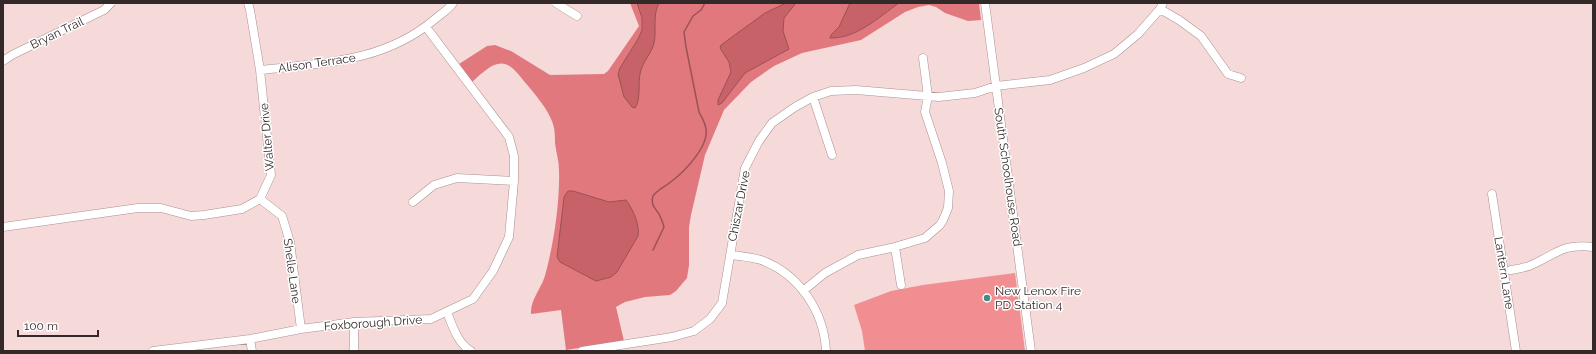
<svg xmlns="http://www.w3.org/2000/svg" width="1596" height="354" font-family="Raleway,sans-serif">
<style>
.green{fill:#f18e92}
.forest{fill:#e1787e}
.water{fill:#c76268;stroke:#9b5155}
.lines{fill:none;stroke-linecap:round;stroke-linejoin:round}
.stream{stroke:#9b5155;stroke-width:1.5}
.minor-casing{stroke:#ac9191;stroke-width:9}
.minor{stroke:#fff;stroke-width:8}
.poi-dot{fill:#458b81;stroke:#fff;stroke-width:1.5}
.labels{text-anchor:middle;stroke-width:3;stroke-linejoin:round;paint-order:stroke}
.street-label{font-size:12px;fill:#342929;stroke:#fff}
.poi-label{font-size:12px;fill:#342929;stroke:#fff;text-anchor:start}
</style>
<rect width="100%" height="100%" fill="#f6d9d9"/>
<path class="green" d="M1015,273L1025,351H865L862,331L854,305L891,291L923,285Z"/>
<path class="forest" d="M630,3H979L981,20L968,21L945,13L936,7L929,5L918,7L905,12L861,40L802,53L774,66L751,82L724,110L705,155L691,215L689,227V265L687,278L676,291L670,295L645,297L625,302L616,307L624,341L566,350L561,310L531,314C530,299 543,287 546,272C554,241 560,202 559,170C559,161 556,152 555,143C555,135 555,127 551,119C544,103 530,89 519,75C502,53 489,67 472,82L459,64L487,46L495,45L511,51L550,75L604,74L608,71L639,26Z"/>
<path class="water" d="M637,3H659C652,16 657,30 654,43C652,53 642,62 640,74C638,84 641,100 635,108L632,107L624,97L618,74L620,68L638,39L642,30V18Z
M786,3H796L784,18L783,31L789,49L745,73L722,103L718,105V100L731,72L729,62L720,48L721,45L765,13Z
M850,3H899C879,17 856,39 830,38L831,35L839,27Z
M568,191H573L609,202L626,200C633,209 640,225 638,236L617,272L611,277L596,281L560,262L557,257L564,197Z"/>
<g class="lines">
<path class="stream" d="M653,250L664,227C663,223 661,218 659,214C655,208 650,204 653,196C657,190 666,186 672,181C685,171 709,146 706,129C705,122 702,118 699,112L686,47L684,32L693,16L701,10L705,3"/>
<defs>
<path id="minor" d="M556,3L577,16
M985,3L1031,351
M1160,9L1179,20L1201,36L1228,74L1241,78
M3,61L12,55L104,10L111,3
M260,70C323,63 385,62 435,19C441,14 449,9 453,3
M813,97L832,155
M1492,194L1516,351
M260,199L282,216L290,242L301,329
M413,202L434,185L457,178L514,181
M3,227L138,208H161L191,216L204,215L242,209L260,199L271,175L260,70L250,10L248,3
M895,247L901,285
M730,255C741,256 751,257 761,260C799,274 824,311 826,351
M1511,270C1517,269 1523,268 1529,266C1556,255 1561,243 1593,247
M803,291L825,273L858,255L891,248L925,238L940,225L943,220L948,208L949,191L942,163L925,112L928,96L923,58
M447,312C452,325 458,344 471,351
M250,339L252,351
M153,351L250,339L301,329L354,322L431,319L473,299L493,271L509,237L514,181V156L509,137L426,27
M354,351V322
M582,351L672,337L694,331L710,319L722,303L745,168L759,141L772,123L795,107L813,97L831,91L856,90L939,97L975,93L996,86L1050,80L1084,68L1114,54L1138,34L1160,9L1163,3"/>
</defs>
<use href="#minor" class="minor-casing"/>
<use href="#minor" class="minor"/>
</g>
<circle class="poi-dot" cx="987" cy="298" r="4"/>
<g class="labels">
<g class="street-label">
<text transform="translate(57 33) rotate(-26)" y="4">Bryan Trail</text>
<text transform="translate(317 63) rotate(-8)" y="4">Alison Terrace</text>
<text transform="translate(267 137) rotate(-95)" y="4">Walter Drive</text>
<text transform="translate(1008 177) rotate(82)" y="4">South Schoolhouse Road</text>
<text transform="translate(739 206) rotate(-79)" y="4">Chiszar Drive</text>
<text transform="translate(292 271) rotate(82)" y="4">Shelle Lane</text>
<text transform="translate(1504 273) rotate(81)" y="4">Lantern Lane</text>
<text transform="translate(373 323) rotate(-4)" y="4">Foxborough Drive</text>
</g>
<g class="poi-label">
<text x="995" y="295">New Lenox Fire<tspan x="995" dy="14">PD Station 4</tspan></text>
</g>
</g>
<rect width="1596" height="354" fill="none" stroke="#342929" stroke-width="8"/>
<path d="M18 330v6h80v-6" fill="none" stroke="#342929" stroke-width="2"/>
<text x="24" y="330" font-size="12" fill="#342929" stroke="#ffffff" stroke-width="3" paint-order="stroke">100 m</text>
</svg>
